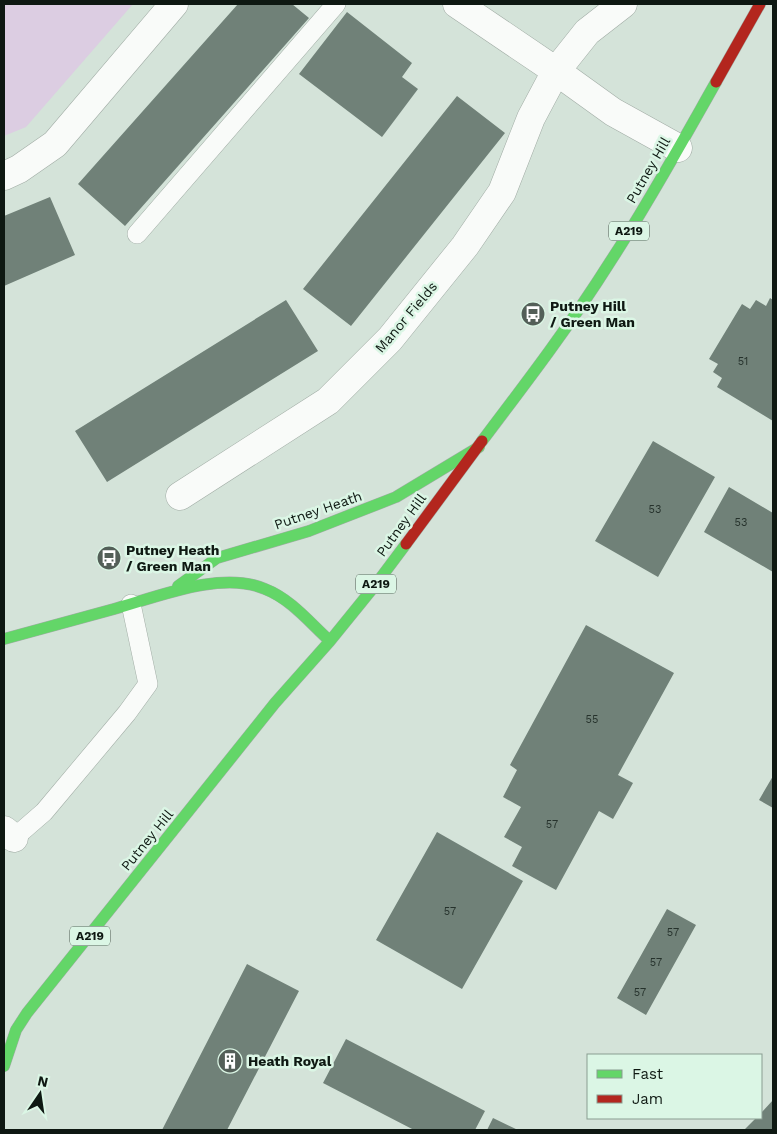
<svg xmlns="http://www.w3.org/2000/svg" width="777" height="1134" font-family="'Work Sans',sans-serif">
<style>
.green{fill:#dccde2}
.building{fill:#708178}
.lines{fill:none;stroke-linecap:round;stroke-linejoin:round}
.lane-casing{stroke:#a1aca5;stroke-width:20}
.street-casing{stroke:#a1aca5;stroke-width:29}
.fast-casing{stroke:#a1aca5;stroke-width:12}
.jam-casing{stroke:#a1aca5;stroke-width:12}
.lane{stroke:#f9fbf9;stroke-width:19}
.street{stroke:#f9fbf9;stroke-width:28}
.fast{stroke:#63d668;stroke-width:11}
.jam{stroke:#b3261e;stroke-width:11}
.labels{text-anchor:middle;stroke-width:5;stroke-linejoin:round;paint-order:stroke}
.number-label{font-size:11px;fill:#26322c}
.shield{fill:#dbf6e5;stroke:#4c5b51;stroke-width:1}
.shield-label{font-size:12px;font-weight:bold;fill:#0e1812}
.street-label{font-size:14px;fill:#0e1812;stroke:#dbf6e5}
.poi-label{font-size:14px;font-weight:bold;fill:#0e1812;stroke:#dbf6e5;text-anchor:start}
</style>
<rect width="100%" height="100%" fill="#d4e3d9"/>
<path class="green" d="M4,4H133L26,127L4,136Z"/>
<path class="building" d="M238,4H292L309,18L125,226L78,184Z
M347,12L412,63L402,77L418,89L382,137L299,74Z
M457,96L505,133L351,326L303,289Z
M50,197L75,255L4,286V216Z
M770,298L773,300V421L717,387L722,378L713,372L718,364L709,359L742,304L750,309L756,300L766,306Z
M286,300L318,351L107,482L75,431Z
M653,441L715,477L658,577L595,541Z
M729,487L773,513V572L704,532Z
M586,625L674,673L618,775L633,783L613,819L599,811L556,890L512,866L522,847L504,837L521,807L503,797L517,770L510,765Z
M773,776V808L759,800Z
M437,832L523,881L462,989L376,940Z
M667,909L696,925L646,1015L617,998Z
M247,964L299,991L227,1130H162Z
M346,1039L485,1111L475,1130H414L323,1083Z
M773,1100V1130H744L756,1118H761V1113Z
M493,1118L518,1130H487Z"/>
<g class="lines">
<defs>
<path id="lane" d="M137,234L336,4
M14,838L44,812L127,713L148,684L131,604"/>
<path id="street" d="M457,4L556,71L613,112L678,148
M4,176L19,169L55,144L174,4
M180,496L328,401L390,339L465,246L502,192L531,118L556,71L587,32L623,4
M4,830L14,838"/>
<path id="fast" d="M482,441C526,383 571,324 610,262C648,204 682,142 716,82
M178,586L217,558L309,531L396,497L479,447
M4,639C41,629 77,619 114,609C157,597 222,570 265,589C291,599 310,623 330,641
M4,1066L16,1030L27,1013L275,703L330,641L373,588L406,544"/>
<path id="jam" d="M716,82L760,4
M406,544L482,441"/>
</defs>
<use href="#lane" class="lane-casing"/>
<use href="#street" class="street-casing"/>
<use href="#fast" class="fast-casing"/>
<use href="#jam" class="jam-casing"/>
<use href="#lane" class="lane"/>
<use href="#street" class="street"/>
<use href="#fast" class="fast"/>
<use href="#jam" class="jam"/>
</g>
<defs>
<symbol id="bus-disc" viewBox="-11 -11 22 22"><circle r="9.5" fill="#535f58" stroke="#dbf6e5"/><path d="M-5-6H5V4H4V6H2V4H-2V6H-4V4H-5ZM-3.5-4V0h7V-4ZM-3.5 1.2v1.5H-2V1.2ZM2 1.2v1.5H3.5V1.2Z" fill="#fff"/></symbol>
<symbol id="building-disc" viewBox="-11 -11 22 22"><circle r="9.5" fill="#535f58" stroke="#dbf6e5"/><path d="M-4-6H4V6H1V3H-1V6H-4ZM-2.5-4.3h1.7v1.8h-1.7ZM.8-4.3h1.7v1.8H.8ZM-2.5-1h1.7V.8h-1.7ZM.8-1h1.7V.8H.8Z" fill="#fff"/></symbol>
</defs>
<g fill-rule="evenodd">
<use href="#bus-disc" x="519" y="300" width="28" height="28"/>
<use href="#bus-disc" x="95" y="544" width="28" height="28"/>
<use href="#building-disc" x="216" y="1047" width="28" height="28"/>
</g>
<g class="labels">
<g class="number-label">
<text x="743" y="365">51</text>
<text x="655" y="513">53</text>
<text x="741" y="526">53</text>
<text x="592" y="723">55</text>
<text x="552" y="828">57</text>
<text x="450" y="915">57</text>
<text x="673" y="936">57</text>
<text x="656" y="966">57</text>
<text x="640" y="996">57</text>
</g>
<g class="shield">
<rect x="609" y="221.5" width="40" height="19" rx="4"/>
<rect x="356" y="574.5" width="40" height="19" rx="4"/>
<rect x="70" y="926.5" width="40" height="19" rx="4"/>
</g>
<g class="shield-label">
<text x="629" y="235">A219</text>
<text x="376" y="588">A219</text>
<text x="90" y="940">A219</text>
</g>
<g class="street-label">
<text transform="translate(648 170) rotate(-60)" y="5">Putney Hill</text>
<text transform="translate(406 317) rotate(-50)" y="5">Manor Fields</text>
<text transform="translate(318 510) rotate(-19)" y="5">Putney Heath</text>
<text transform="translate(401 525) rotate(-54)" y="5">Putney Hill</text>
<text transform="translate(147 840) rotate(-51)" y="5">Putney Hill</text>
</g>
<g class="poi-label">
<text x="550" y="311">Putney Hill<tspan x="550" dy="16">/ Green Man</tspan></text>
<text x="126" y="555">Putney Heath<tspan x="126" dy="16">/ Green Man</tspan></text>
<text x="248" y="1066">Heath Royal</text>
</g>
</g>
<rect width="777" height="1134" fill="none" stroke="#0e1812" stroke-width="10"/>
<rect x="587" y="1054" width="175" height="65" fill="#dbf6e5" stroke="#899d91"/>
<rect x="597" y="1070" width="25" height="8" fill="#63d668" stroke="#899d91"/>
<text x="632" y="1079" font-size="15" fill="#0e1812">Fast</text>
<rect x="597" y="1095" width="25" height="8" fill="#b3261e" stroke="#899d91"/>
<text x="632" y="1104" font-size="15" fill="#0e1812">Jam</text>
<g transform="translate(40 1094) rotate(13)" stroke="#dbf6e5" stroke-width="4" paint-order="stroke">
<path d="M0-4L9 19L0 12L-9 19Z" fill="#0e1812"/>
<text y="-8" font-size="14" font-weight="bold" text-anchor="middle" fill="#0e1812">N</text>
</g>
</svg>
